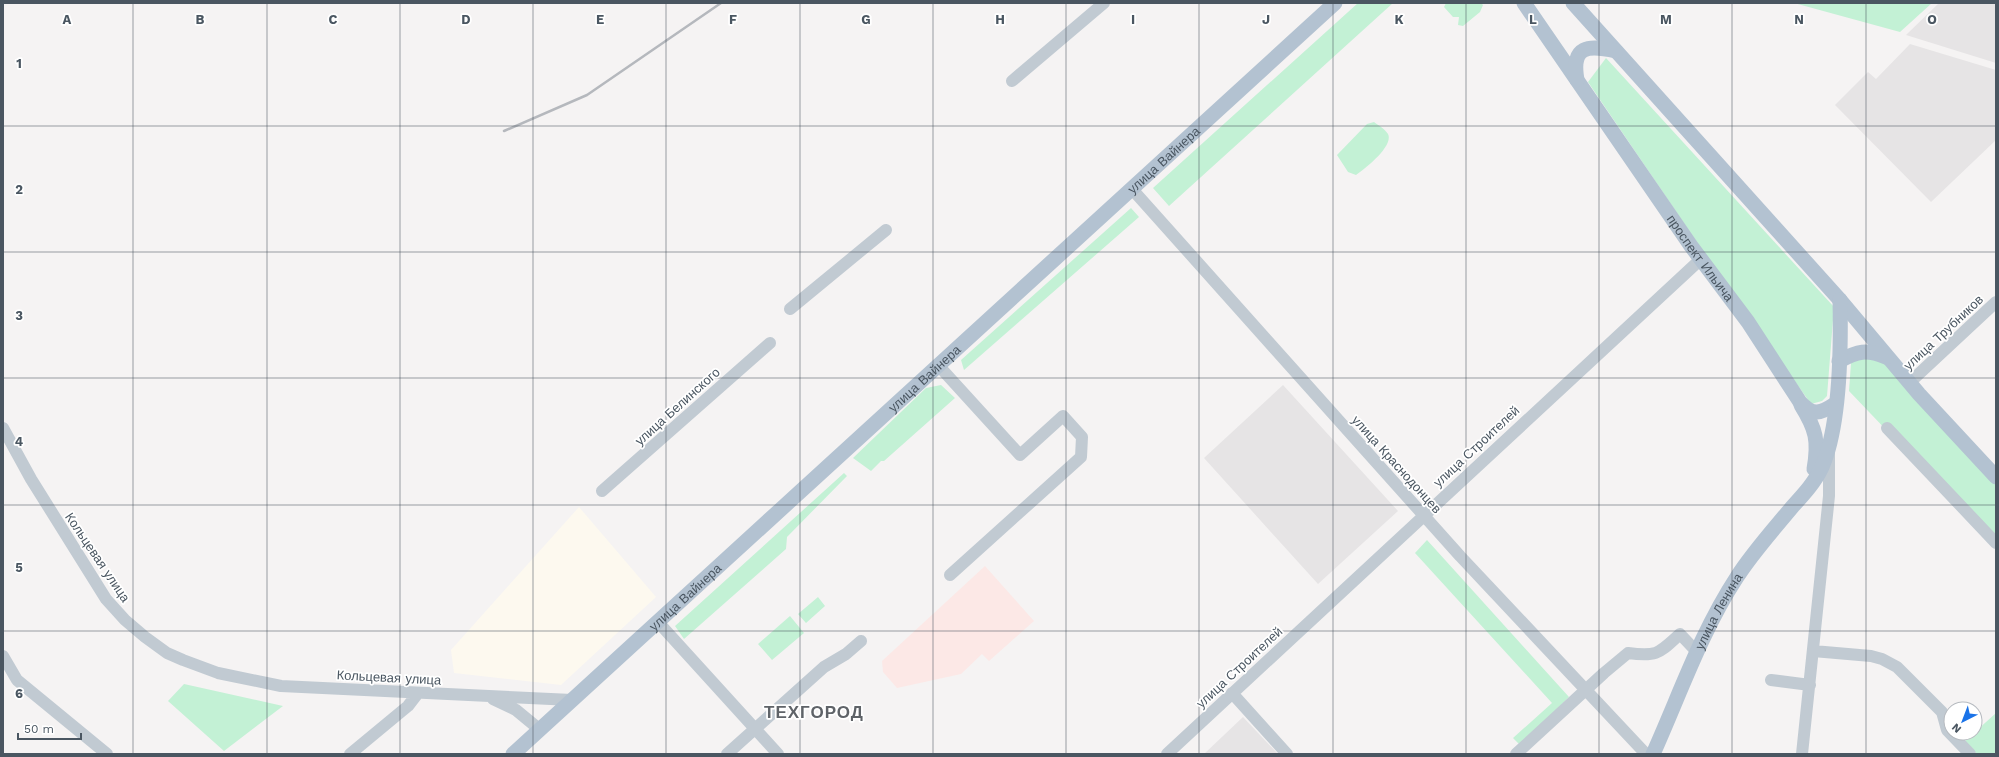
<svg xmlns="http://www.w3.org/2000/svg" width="1999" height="757" font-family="'Work Sans',sans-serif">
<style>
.commercial{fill:#fdf9ef}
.education{fill:#e6e4e5}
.medical{fill:#fce8e6}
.green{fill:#c3f1d5}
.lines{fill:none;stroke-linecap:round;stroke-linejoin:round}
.minor{stroke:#c1cad2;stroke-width:12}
.major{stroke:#b3c2d1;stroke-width:15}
.rail{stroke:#b5b8bd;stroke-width:2.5}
.grid{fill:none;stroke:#4a5661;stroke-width:1;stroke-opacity:0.55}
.labels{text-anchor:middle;stroke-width:3.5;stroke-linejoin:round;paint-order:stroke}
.street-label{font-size:13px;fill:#4a5661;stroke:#fff}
.district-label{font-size:17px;font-weight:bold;letter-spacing:1px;fill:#5f6368;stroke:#fff}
.grid-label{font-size:13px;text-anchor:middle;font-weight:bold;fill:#4a5661;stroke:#fff;stroke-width:3.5;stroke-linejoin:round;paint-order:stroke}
</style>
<rect width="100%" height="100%" fill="#f5f3f3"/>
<path class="commercial" d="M579,507L656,597L561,685L454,673L451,650Z"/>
<path class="education" d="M1939,3H1996V63L1906,35Z
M1910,44L1996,70V140L1931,202L1835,105L1868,72L1876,79Z
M1283,385L1398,511L1318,584L1204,458Z
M1243,717L1278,754H1204Z"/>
<path class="medical" d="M985,566L1034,621L989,661L982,654L961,674L897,688L883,672L882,661Z"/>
<path class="green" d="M1358,3H1393L1169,206L1153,188Z
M1446,3H1481L1483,5L1480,12L1463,26L1458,25L1459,17H1453L1444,7Z
M1794,3H1932L1900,32Z
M1606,58L1834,307L1827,396L1822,401L1811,404L1711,263L1588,82Z
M1374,122C1378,125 1385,129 1388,134C1394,146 1365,169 1356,175L1348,172L1337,155L1367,124Z
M1131,208L1139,217L964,370L961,360Z
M1860,356L1883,361L1996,483V545L1849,391L1851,363Z
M941,385L955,398L884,461H881L871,471L853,458L926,388Z
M844,473L847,476L787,537L786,549L684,639L675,626Z
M1427,540L1569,697L1520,745L1513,738L1552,703L1415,553Z
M818,597L825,606L806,623L798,614Z
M790,616L804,633L772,660L758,644Z
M184,684L283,706L224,751L168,701Z
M1996,713V754H1977L1965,741Z"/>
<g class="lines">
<path class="minor" d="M1012,81L1104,3
M1132,189L1460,556L1646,754
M790,309L886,230
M938,365L1020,455L1063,416L1082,437L1081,457L950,575
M1909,383L1996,302
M3,428L31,479L106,599L125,620L145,637L167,653L183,660L218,673L281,686L572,700
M1887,428L1996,543
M602,491L770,343
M658,622L778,754
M1813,651L1871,656L1882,659L1897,667L1942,712L1947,730L1970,754
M3,656L17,680L107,754
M1771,680L1810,685
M1232,693L1287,754
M493,699L516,710L539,729
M350,754L408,706L418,693
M727,754L824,667L846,654L861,641
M1167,754L1701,259
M1516,754L1604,673L1628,653C1658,657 1659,653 1680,634L1696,651
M1802,754L1829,496V453"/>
<g class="major">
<path id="s1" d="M1524,3L1691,246L1748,322L1800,402C1813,416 1820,414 1835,404"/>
<path d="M1573,3L1840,300L1919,394L1996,477"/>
<path d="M1577,80C1571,45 1588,45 1616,51"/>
<path d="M1839,361C1858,351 1866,349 1886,357"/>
<path d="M1801,405C1816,429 1819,441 1814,469"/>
<path id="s2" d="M513,754L1335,3"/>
<path id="s3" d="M1653,754C1680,694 1701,632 1737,577C1753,552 1774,529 1793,506C1804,494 1815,482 1822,467C1840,426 1841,346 1840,300"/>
</g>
<path class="rail" d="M504,131L587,95L721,3"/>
</g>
<path class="grid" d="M133,3V754M267,3V754M400,3V754M533,3V754M666,3V754M800,3V754M933,3V754M1066,3V754M1199,3V754M1333,3V754M1466,3V754M1599,3V754M1732,3V754M1866,3V754M3,126H1996M3,252H1996M3,378H1996M3,505H1996M3,631H1996"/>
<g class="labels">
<g class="street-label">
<text dy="5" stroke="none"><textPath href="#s2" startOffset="881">улица Вайнера</textPath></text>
<text dy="5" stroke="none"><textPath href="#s1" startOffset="310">проспект Ильича</textPath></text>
<text transform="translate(1943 332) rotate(-43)" y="5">улица Трубников</text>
<text dy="5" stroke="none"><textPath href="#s2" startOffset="557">улица Вайнера</textPath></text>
<text transform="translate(677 406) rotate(-42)" y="5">улица Белинского</text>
<text transform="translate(1476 446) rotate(-43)" y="5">улица Строителей</text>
<text transform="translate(1397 464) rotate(48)" y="5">улица Краснодонцев</text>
<text transform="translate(98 557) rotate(56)" y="5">Кольцевая улица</text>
<text dy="5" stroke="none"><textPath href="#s2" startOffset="233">улица Вайнера</textPath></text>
<text dy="5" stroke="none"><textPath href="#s3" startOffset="157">улица Ленина</textPath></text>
<text transform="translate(1239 667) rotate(-43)" y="5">улица Строителей</text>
<text transform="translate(389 677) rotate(3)" y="5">Кольцевая улица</text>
</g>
<g class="district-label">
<text x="814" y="718">ТЕХГОРОД</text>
</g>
</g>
<g class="grid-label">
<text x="67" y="24">A</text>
<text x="200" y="24">B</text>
<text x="333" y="24">C</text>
<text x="466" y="24">D</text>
<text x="600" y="24">E</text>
<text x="733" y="24">F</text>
<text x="866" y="24">G</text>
<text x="1000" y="24">H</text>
<text x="1133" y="24">I</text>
<text x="1266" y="24">J</text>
<text x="1399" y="24">K</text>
<text x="1533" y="24">L</text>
<text x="1666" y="24">M</text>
<text x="1799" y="24">N</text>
<text x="1932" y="24">O</text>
<text x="19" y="68">1</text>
<text x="19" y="194">2</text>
<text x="19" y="320">3</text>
<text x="19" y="446">4</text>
<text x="19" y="572">5</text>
<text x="19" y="698">6</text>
</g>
<rect width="1999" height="757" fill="none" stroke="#4a5661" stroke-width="8"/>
<g transform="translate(1963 721) rotate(222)"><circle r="19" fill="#ffffff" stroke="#b7bbc0"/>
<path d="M0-3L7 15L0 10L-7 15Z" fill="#1a73e8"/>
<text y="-6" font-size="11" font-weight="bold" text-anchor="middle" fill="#4a5661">N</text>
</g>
<path d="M18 733v6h63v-6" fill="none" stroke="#4a5661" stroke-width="2"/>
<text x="24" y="733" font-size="12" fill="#4a5661" stroke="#ffffff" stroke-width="3" paint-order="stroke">50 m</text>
</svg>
